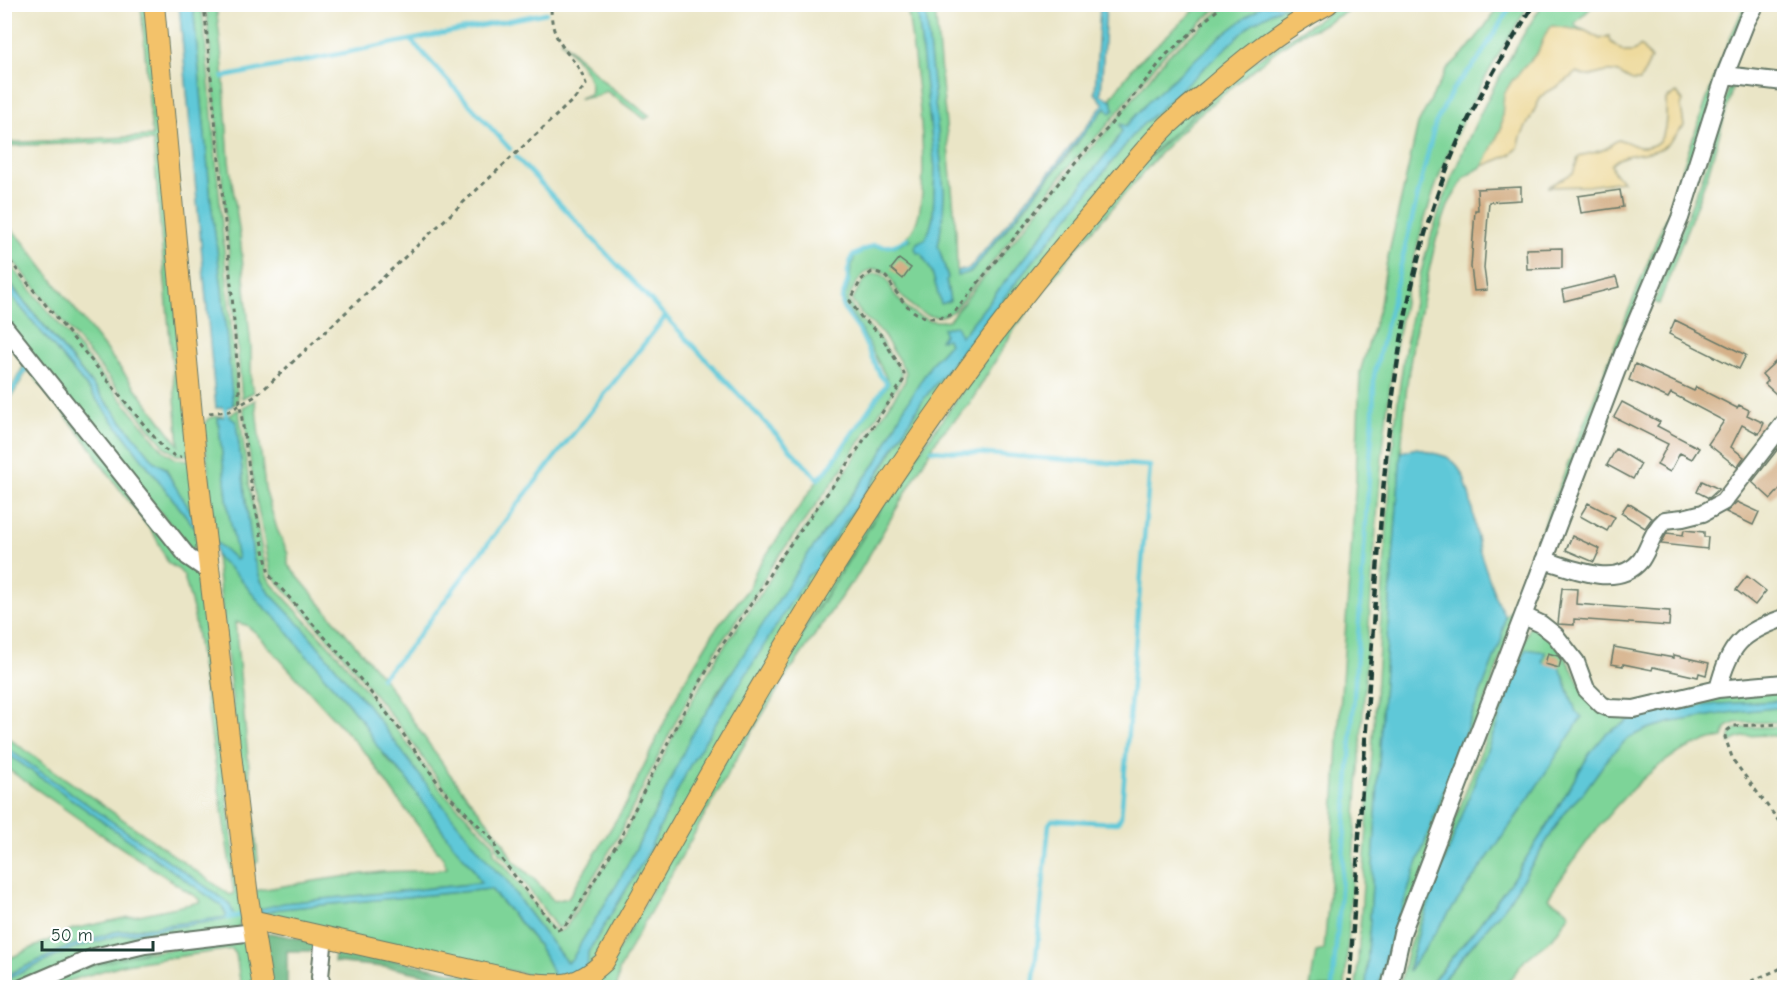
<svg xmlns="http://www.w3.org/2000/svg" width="1789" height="992" font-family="'Comic Neue',sans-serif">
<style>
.green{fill:#7dd498;stroke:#4e8866;stroke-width:1.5;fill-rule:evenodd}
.forest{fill:#66b680;stroke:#427a5a;stroke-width:1.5}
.sand{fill:#eeda9e;stroke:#868c69;stroke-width:1.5}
.water{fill:#5ec8d8;stroke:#3e8286;stroke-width:1.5}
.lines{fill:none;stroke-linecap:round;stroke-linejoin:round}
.stream{stroke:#5ec8d8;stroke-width:4.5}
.building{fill:#d4b088}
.minor-casing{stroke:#667867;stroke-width:20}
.major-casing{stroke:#667867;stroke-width:22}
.path{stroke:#667867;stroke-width:3;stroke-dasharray:4.5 4.5;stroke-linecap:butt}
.minor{stroke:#fff;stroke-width:16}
.major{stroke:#f3c26a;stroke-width:20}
.rail{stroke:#1f3d34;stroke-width:4.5;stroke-dasharray:9 4.5;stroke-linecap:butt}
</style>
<rect width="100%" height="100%" fill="#fff"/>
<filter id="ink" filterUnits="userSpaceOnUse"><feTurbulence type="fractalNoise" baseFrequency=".0167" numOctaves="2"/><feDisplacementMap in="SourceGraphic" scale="12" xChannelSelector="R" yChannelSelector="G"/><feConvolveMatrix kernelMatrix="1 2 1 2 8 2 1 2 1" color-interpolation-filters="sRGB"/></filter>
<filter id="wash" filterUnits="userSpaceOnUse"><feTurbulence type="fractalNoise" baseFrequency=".008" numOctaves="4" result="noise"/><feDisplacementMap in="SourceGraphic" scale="24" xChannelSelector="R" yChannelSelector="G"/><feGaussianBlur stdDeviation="1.35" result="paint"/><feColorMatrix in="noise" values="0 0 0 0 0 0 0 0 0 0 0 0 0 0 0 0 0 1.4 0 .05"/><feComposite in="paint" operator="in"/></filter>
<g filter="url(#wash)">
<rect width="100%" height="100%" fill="#eae5c6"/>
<path class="green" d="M1513,4L1529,5C1496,58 1463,112 1441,171C1391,305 1383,440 1372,581C1362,716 1354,852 1345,987H1332L1340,903L1373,417L1374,376L1436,124L1453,89L1478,60Z
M141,5H148L190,455H177L166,448L5,251V223L22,240L179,445L153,141L5,146L4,143L152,136Z
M193,5H201L204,25L238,403L233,405L222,290L211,202Z
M206,5H216L223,68L229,161L240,236L251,348V382L254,392L242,398Z
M907,5H917L935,168L933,217L930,229L925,239L917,243L932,272L941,304L950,301L946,279L948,277L938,246L943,215L944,192L926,14L928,5H934L935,10L956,230L957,275L971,272L1070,153L1094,120L1107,107L1112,106V100L1110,99L1134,66L1200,5H1221L1165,53L1105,128L1075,159L954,310C933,326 913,310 899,293C894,287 892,277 886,273C867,259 853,287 848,301L860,319L878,336L902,373L901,380L838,475L771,567L758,590L716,650L678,717L618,837L569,917L563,926L557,928L515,870L498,851L496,841L445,789L406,734L347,660L271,574L254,489L243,407L255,400L265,489L277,529L288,554V565L384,679L449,773L502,840L512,859L534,879L554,901L568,898L626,804L681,687L715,630L749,588L756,570L817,481L828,471L889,383L861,329L845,304L844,298L848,289L851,270L855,255C861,253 867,248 873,247C893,246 891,251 911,239L907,236C940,214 912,45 907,5Z
M1227,5H1263L1220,37L1149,101L1131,122L1126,126H1120L1122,131L1115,143L966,331L960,337L947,339L949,344L932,363L903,410L878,460L806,557L740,661L718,691L618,883L582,941L573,958L567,963L525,908L505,878L496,871L435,797L368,706L302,627L271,595L261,581L253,557L236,422L229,416L239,409L250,490L265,565L267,576L272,584L344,662L402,736L442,791L493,843L494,853L511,873L550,927L557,932L565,929L622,839L682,718L720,652L762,592L775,570L842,477L905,381L906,372L882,333L863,316L852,301C857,290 869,264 885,277C889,281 891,288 894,293C908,313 925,325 949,320L1078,161L1108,130L1168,55Z
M1286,5H1311L1286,19L1018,292L587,971L588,952L644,860L690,765L787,606L808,576L815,569L821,558L877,477L922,401L1138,129L1254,21Z
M1344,5H1367L1349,10L1315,29L1304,32L1273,53L1190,122L1163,150L1066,261L1015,328L969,405L939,436L853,583L850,584L785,678L747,740L634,941L619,971L617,987H591L609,967L734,743L894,488L1025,302L1158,147L1245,67L1334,9Z
M1499,5H1511L1477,59L1452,88L1435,124L1373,376L1372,417L1339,903L1331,987H1310L1316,952L1324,950L1331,872L1339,724L1356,478L1360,372L1380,305L1386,266L1418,124L1447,69L1466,51L1484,28Z
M1542,5H1594L1574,24L1578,28L1586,31L1552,26L1546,33L1538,52L1512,81L1504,94L1501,129L1483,166L1465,177L1449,203L1436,240L1414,337L1407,384L1401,452L1383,697L1366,987L1356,988C1366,854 1374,720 1383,586C1390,472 1397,343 1432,233C1458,152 1496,76 1542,5Z
M1745,5H1749L1678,198L1673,195L1722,56Z
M561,40L609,86L650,116L645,119L606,91L597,96L578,99L590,94C596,76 571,54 561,40Z
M1734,83L1708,174L1659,304L1654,302L1703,175L1729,87Z
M1671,218L1542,541L1384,987L1376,988L1379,984L1386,956L1417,864L1461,743L1501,641L1505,616L1513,609L1527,574L1538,539L1665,219Z
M4,257L163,450L176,459L190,460L199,546L190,549L5,320V288L90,391L195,528L166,468L155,462L5,277Z
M5,332L199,571L242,917L239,927L204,934L15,988L5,987V980L72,949L115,936L235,918L229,903L5,747V736L230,895L234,893L193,609L184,576L179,570L168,563L155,536L98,460L93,450L28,369L5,408V400L24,365L5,340Z
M222,416L218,419L229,515L239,560L235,559L215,541L204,428C206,416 211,417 222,416Z
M216,556L238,576L261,604L280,622L305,654L317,665L323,675L344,698L363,722L386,758L406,778L451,842L472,867L481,883L285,903L260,913L279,909L491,889C510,915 549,948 554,980L259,918L254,891C297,884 339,876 382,872C402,870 430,873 447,868L443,858L397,798L368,756L256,633L246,625L235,622L258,861L251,868Z
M1530,626C1558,633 1575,675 1587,699L1653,707L1784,687V701L1720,704L1664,710L1636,716L1606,734L1590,753L1547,826L1510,883L1478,926L1427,987L1399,988L1407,952L1446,844L1502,695ZM1526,650L1545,652L1542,662L1563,674L1576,712L1581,717L1523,807L1408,970L1420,928L1445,860Z
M1784,707V722L1735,723L1727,727L1723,738C1650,745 1586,841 1548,898L1566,909L1570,914L1553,938L1525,960L1504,987L1436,988L1507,904L1567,809L1583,793L1609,757L1628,738L1650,728L1672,722L1727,713Z
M1784,726V736C1767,736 1744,732 1730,743V736L1733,730L1738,728Z
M5,752L222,906L227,917L114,932L70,946L5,976L4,961L73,929L200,902L199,899L102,835L5,767Z
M244,939L247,943L255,987H241L236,954L232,949L125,964L65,982L66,987L34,988L85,967L136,954Z"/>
<path class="forest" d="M270,933L312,941L315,951H287V987H269L264,938L266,934Z
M338,948L523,987H483L393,968L334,962L335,952Z"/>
<path class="sand" d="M1552,26L1586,31L1600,39L1609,36L1611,42L1624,52H1633L1641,46L1651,59L1640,81C1628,83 1625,74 1614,72C1601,69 1591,82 1577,72L1559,86L1546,92L1541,97L1521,137L1518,148L1510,155L1483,166L1501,129L1504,94L1512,81L1538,52L1546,33Z
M1677,93L1683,101L1681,106L1684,126C1676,134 1669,145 1660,149C1643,156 1624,151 1611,165L1615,174L1623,181L1588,186L1548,187L1573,173L1579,156C1588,153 1598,153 1607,148C1611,145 1614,141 1619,140C1626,140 1634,147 1642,147C1670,148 1666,116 1666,99Z"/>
<path class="water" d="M179,5H193L211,202L222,290L233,405L230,407L216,408Z
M917,5H928L926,14L944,192L943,215L938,246L948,278L946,280L950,301L941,304L932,272L921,253H917L915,248L917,243L925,239L930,229L933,218L935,168Z
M1100,5H1106L1101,95L1112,100L1114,110L1110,113L1106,107L971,272L957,276V271L969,269L1067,151L1104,104L1095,93Z
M1263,5H1286L1254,22L1138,129L922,401L876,477L821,557L823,566L807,576L690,765L644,860L588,952L587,971L554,980C549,948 510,914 491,889L279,909L260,914V909L284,903L481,883L472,867L451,842L406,778L377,746L363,722L344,698L323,675L317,665L305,654L280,622L261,604L238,576L216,556L215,541L235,559H238L229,515L218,418L229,416L236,422L253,557L261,581L271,595L302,627L368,706L436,797L496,871L505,878L525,908L567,963L573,958L582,941L618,883L657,809L691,736L806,557L878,460L903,410L932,363L949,344L947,339L940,340L944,335L943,328L956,326L961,336L966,331L1115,143L1122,131L1120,124L1126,126L1149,101L1220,37Z
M4,277L155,462L165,468L172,481L195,518L196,529L90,391L5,288Z
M1417,448L1447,457L1457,465L1464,477L1470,497L1479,549L1496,599L1505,616L1501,641L1461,743L1417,864L1386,956L1379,984L1376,987L1366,988L1383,697L1401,452Z
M1526,649L1545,652L1542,662L1560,667L1576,712L1582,717L1523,807L1408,972L1420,928L1445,860Z
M1784,701V707L1727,713L1672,722L1650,728L1628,738L1609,757L1583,793L1567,809L1507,904L1438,985L1436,987L1427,988L1478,926L1510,883L1547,826L1590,753L1606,734L1636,716L1664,710L1720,704Z
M5,747L229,903L235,918L115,936L72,949L5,980V976L70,946L114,932L227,917L222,906L5,752Z"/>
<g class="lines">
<path class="stream" d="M411,40L510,149
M223,77L546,13
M516,157L818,479L827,470L887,383L880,375L859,330L843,308L842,299L848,280V271L852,256L874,245C888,248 896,246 908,238
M4,404L26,368
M225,404L227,422
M932,450L1150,466L1121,817L1117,823L1057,820H1052L1049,824L1033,988
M381,678L405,653L514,509L666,316
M228,918L246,914
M1332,988L1340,903L1373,417L1374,376L1435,124L1453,89L1478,60L1512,4"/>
</g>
<g id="blocks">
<path class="building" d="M1521,187V200L1489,202L1484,268L1487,290L1474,291L1471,267L1475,210H1478L1477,189Z
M1620,190L1623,207L1581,213L1578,196Z
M1562,248V268L1527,269L1526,249Z
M899,259L911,268L903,279L891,269Z
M1616,277L1619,287L1564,301L1562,290Z
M1675,320L1746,355L1739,369L1669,334Z
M1785,353V402L1765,384L1768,381L1762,374Z
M1635,364L1694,391L1696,387L1737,408L1739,405L1749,410L1747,415L1764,423L1759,434L1742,425L1731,447L1744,457L1737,467L1708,444L1724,421L1671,393L1668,398L1629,380Z
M1622,402L1660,422L1657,426L1699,448L1692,459L1680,453L1670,472L1657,465L1668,444L1614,417Z
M1785,440V483L1771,499L1752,482Z
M1616,449L1641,464L1633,479L1607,465Z
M1702,481L1719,489L1709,498L1697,492Z
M1737,502L1759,512L1753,525L1726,512Z
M1588,503L1615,517L1607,531L1580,516Z
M1628,503L1652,518L1645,528L1621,513Z
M1684,530L1704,532V537H1708L1707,549L1661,544L1667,533L1683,535Z
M1572,536L1600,549L1594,562L1566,550Z
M1747,576L1766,591L1755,605L1736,590Z
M1562,588L1577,589L1576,604L1670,611L1669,626L1574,619V625L1558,624Z
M1614,647L1674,658V655L1709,663L1706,675L1699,673L1698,677L1653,667L1652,670L1623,664V666L1611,664Z
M1548,653L1558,656L1561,660L1559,668L1545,664Z"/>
</g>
</g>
<g filter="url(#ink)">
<use href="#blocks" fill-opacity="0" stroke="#667867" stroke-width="1.5"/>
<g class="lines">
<defs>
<path id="minor" d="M1725,75L1784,82
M4,326L188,557L210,572
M1544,560C1572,568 1617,590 1641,560C1650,547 1652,531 1665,520L1683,518L1703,513L1723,502L1784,423
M1524,616L1541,624L1555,635L1576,662L1586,689L1602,705L1609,708L1634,709L1718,689L1784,683
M1718,689C1730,644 1741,633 1784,618
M22,988L94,957L145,945L254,932
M323,988L320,977L324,936
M1390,988L1402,933L1626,346L1680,218L1725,75L1746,22L1756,4"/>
<path id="major" d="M154,4L196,458L248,897L263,988
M251,920L529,983C564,986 577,987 604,962C749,702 896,439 1092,213C1117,184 1141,152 1168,125C1181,113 1195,101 1209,90C1246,57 1284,27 1328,4"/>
</defs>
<use href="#minor" class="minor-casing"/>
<use href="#major" class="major-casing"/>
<path class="path" d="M204,4L232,295L240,405L252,490L269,575L346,661L404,735L443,790L495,842L496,852L557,930L564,927L571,918L620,839L680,718L718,651L760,591L773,568L840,476L903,381L904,373L880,334L861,317L850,301L861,280L872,272C888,273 888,281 896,292C912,315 926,324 953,314L1077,160L1107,129L1167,54L1224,4
M4,254L164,449L176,457H181
M209,413L229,411L254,397L266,387L575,98L586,85C582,67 568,57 559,41C552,30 551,17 551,4
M1784,724L1734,726L1728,730L1725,737L1733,760L1784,828
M1735,988L1784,967"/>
<use href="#minor" class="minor"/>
<use href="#major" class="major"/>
<path class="rail" d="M1349,988C1358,854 1366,720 1376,586C1386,445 1395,304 1446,171C1468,112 1501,58 1534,4"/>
</g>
</g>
<rect width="1789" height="992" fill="none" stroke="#fff" stroke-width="24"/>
<path d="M42 941v9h111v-9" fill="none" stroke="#1f3d34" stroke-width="3"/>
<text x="51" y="941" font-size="18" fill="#1f3d34" stroke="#ffffff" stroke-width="4.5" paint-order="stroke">50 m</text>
</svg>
